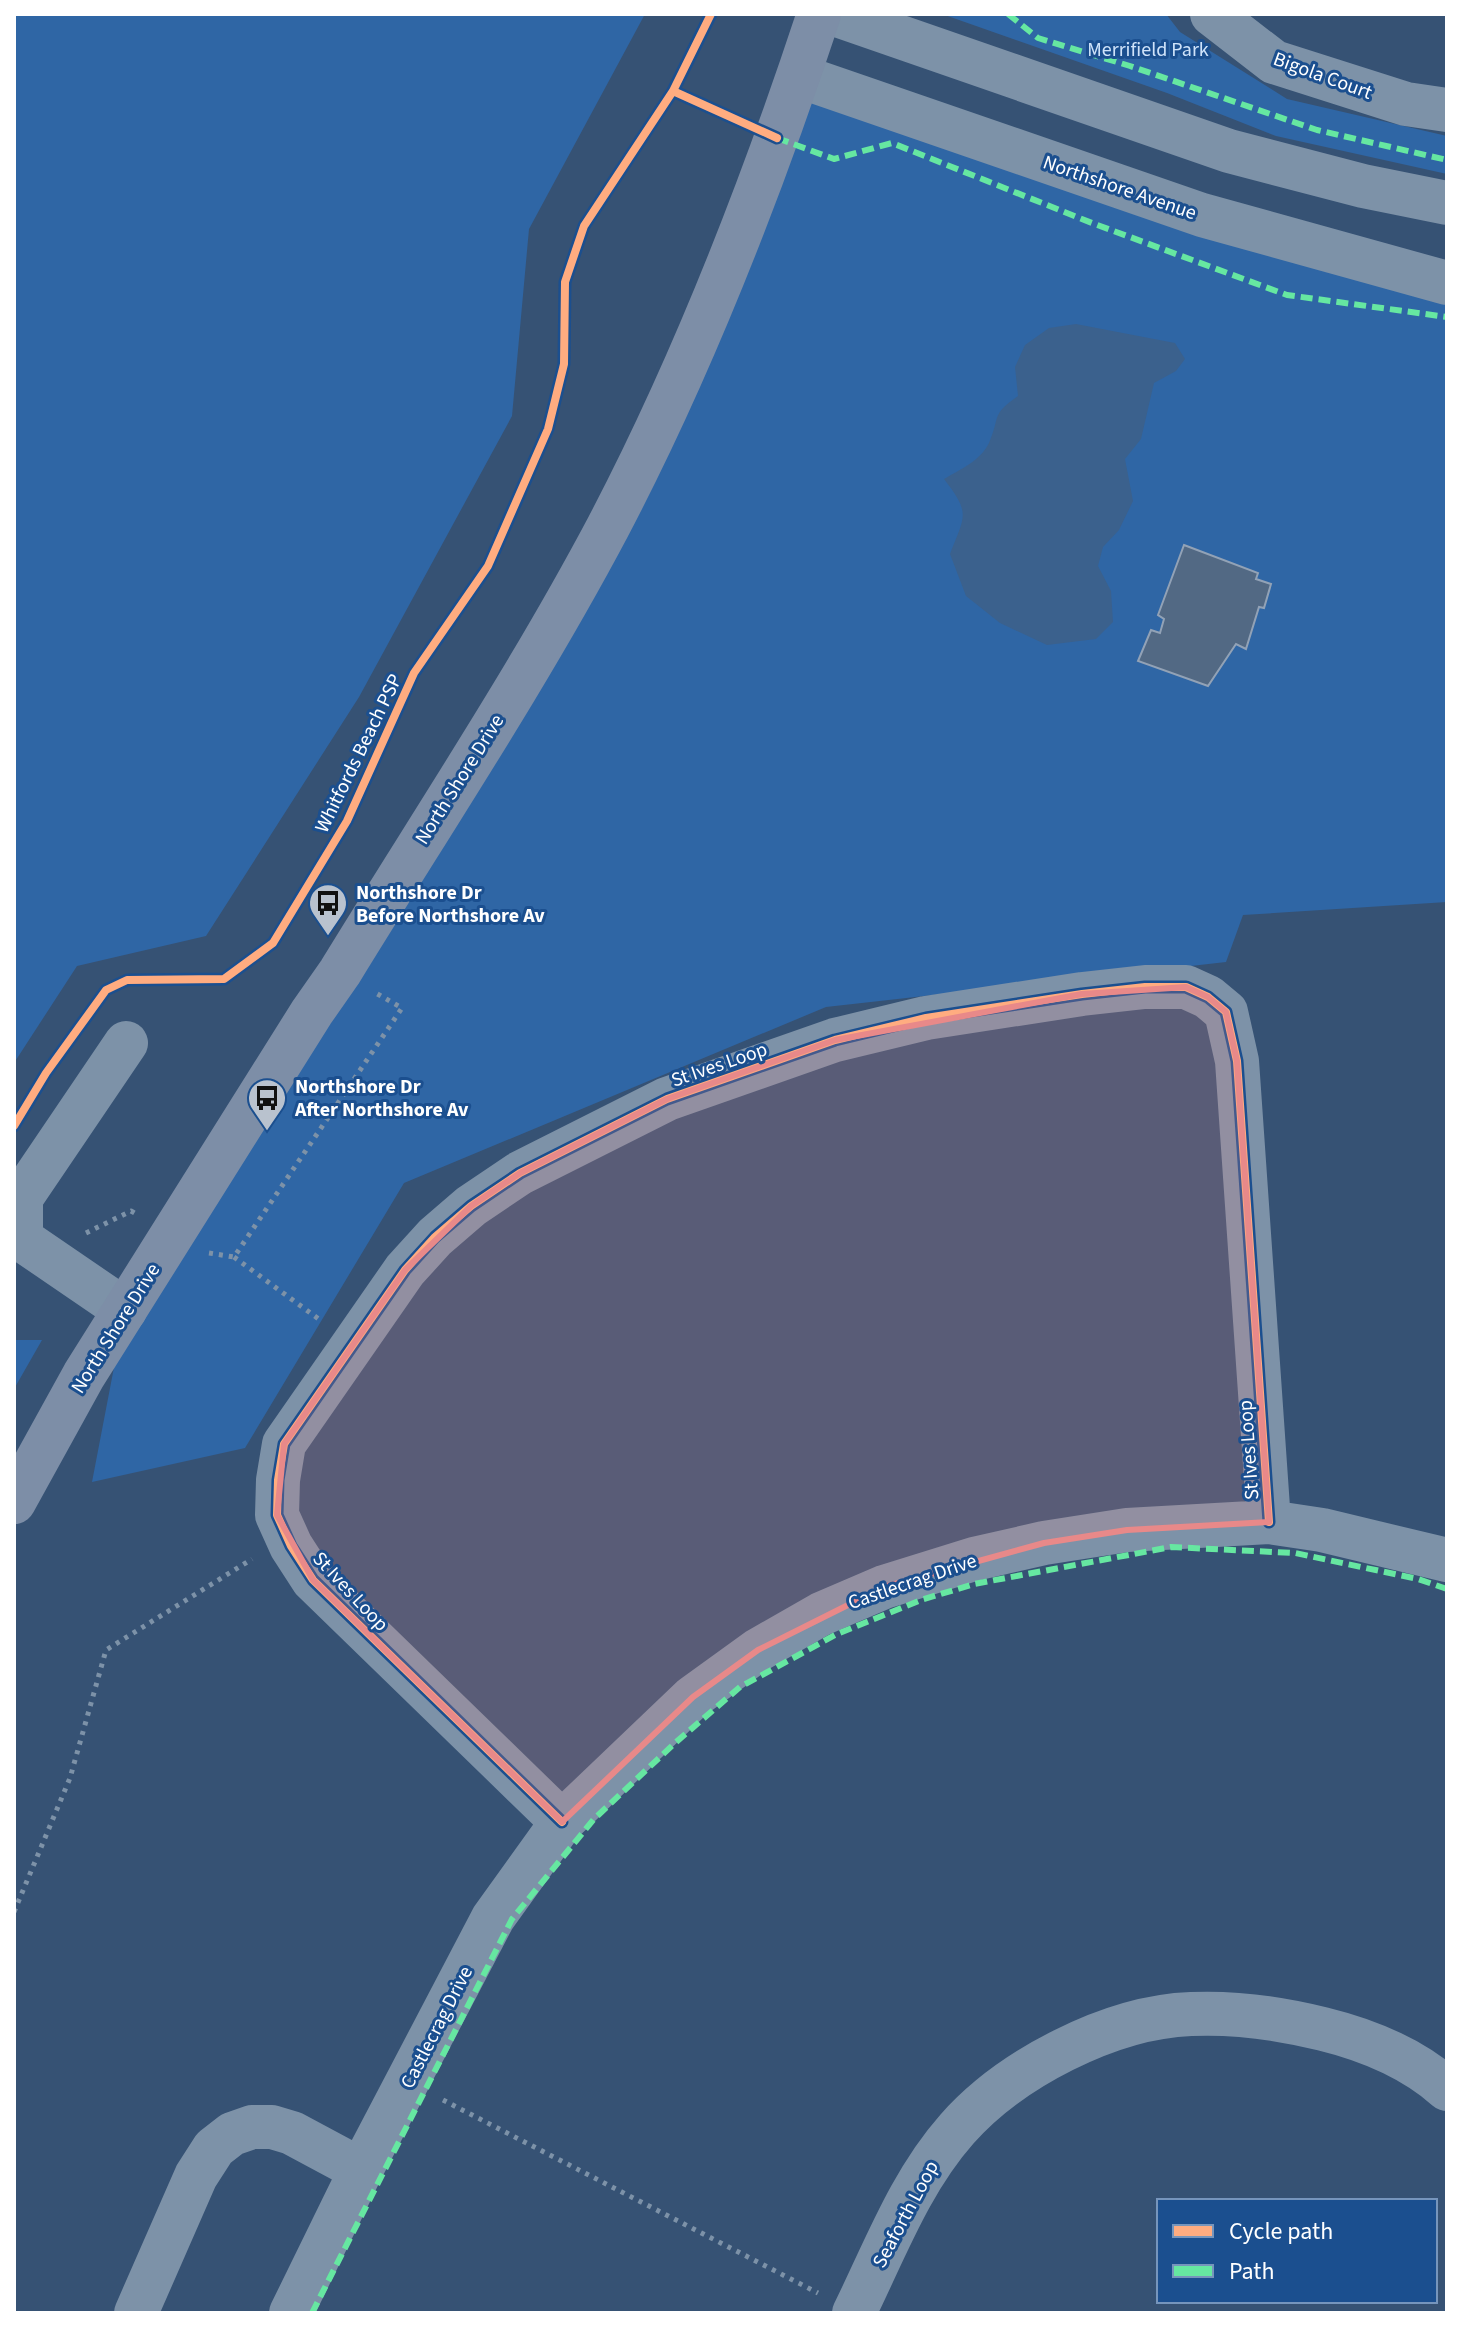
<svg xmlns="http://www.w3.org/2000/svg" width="1461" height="2327" font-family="'Source Sans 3',sans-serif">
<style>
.green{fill:#2f66a5}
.water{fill:#3b618d}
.building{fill:#526984;stroke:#92a2b6;stroke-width:2}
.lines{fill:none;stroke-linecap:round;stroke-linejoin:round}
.path{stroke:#7d92a8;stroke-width:5;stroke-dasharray:4 6;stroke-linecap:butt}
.minor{stroke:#7d92a8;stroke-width:44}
.major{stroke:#7d8ea7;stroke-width:44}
.quiet{stroke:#66e7a1;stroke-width:6;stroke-dasharray:12 6;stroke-linecap:butt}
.cycleway-casing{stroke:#1b4f8f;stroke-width:13}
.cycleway{stroke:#ffac80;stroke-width:8}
.marked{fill:#e88989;fill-opacity:0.2;stroke:#e88989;stroke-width:6;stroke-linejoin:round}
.labels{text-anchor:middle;stroke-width:6;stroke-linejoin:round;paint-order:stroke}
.park-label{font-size:20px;fill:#cfe3fa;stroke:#1b4f8f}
.street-label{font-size:20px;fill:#fff;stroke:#1b4f8f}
.poi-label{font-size:20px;font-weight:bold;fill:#fff;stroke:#1b4f8f;text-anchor:start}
</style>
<rect width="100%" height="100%" fill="#365274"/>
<path class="green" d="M14,14H645L529,229L512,416L359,697L206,936L77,966L14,1063Z
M942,14H1166L1180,32L1287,99L1447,136V174L1276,136L1167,93Z
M799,76L1447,283V902L1243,915L1226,962L826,1007L404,1183L245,1448L92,1482L125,1310L609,525Z
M14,1340H42L14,1389Z"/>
<path class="water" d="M1076,324L1175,343L1185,359L1176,371L1154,383L1141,439L1125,459L1133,501L1119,530L1103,547L1098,566L1111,591L1113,622L1096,639L1047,645L1000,623L966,596L950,554C965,515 971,514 944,479C961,469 980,461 989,443C1001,415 990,416 1018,396L1015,367L1025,345L1049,328Z"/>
<path class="building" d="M1184,545L1258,573L1256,579L1271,584L1264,608L1259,607L1246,649L1236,644L1208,686L1138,661L1151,630L1160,633L1164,619L1158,615Z"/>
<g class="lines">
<path class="path" d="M86,1233L131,1211L138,1215
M209,1253L234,1257L402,1008L374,992
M234,1257L320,1320
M14,1912L70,1778L106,1650L252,1559
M443,2100L818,2293"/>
<path class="minor" d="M834,14L1229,151L1363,186L1447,203
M1212,14L1274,62L1406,104L1447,110
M799,76L1202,215L1447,283
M21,1239V1198L126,1043
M14,1240L21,1239L125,1310
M562,1822L313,1580L291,1546L277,1515L278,1480L284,1444L405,1270L435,1237L471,1206L520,1173L667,1099L835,1040L926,1018L1082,994L1145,987H1186L1208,997L1226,1012L1237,1061L1269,1522
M136,2313L196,2176L214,2148L232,2134L252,2127H272L292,2133L361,2170
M291,2313L361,2170L493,1918L562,1822L693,1697L758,1650L821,1614L884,1587L974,1559L1044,1543L1127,1530L1269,1522L1322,1530L1447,1560
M854,2313C885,2250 910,2182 957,2129C1010,2069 1110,2017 1191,2014C1236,2012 1279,2018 1323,2029C1368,2040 1412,2058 1447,2089"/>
<path class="major" d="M14,1502L84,1375L312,1012L340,972C430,825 527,680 608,527C694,363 761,190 819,14"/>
<path class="quiet" d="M1008,14L1038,38L1130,66L1317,130L1447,160
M777,138L834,159L892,143L1092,223L1287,295L1447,317
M312,2313L512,1919L594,1819L675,1743L740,1687L837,1634L921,1600L974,1584L1171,1547L1295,1553L1418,1579L1447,1589"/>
<defs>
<path id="cycleway" d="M673,91L777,138
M14,1126L46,1073L106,990L127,980L224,979L273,943L347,821L414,673L488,566L548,429L564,364L565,282L584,226L673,91L711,14
M562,1822L313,1580L291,1546L277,1515L278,1480L284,1444L405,1270L435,1237L471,1206L520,1173L667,1099L835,1040L926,1018L1082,994L1145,987H1186L1208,997L1226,1012L1237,1061L1269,1522"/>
</defs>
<use href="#cycleway" class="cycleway-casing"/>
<use href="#cycleway" class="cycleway"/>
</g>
<path class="marked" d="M1186,987L1208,997L1226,1012L1237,1061L1269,1522L1127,1530L1044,1543L884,1587L758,1650L693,1697L562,1822L313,1580L277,1515L284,1444L405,1270L471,1206L520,1173L667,1099L835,1040L1082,994Z"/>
<defs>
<symbol id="bus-pin" viewBox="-11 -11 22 30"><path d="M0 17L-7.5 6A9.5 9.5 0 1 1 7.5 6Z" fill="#b9c2ce" stroke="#1b4f8f"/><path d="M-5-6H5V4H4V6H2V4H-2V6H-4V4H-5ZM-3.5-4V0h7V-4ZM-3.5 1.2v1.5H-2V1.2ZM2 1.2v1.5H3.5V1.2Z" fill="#111"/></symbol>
</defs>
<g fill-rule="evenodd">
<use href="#bus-pin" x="306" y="881" width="44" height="60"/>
<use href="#bus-pin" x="245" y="1076" width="44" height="60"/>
</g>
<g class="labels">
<g class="park-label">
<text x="1148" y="56">Merrifield Park</text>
</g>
<g class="street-label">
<text transform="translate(1323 75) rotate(20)" y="7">Bigola Court</text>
<text transform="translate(1120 187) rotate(19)" y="7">Northshore Avenue</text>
<text transform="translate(358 753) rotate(-64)" y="7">Whitfords Beach PSP</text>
<text transform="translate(459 779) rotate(-58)" y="7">North Shore Drive</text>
<text transform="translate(719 1064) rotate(-19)" y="7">St Ives Loop</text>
<text transform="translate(115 1328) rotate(-58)" y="7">North Shore Drive</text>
<text transform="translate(1248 1450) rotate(-94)" y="7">St Ives Loop</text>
<text transform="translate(912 1581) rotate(-19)" y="7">Castlecrag Drive</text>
<text transform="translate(351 1591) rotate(47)" y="7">St Ives Loop</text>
<text transform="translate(436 2027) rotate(-63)" y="7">Castlecrag Drive</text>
<text transform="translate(905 2214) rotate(-62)" y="7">Seaforth Loop</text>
</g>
<g class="poi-label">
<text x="356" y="899">Northshore Dr<tspan x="356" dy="23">Before Northshore Av</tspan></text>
<text x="295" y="1093">Northshore Dr<tspan x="295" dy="23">After Northshore Av</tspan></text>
</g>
</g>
<rect width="1461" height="2327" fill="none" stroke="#ffffff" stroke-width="32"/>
<rect x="1157" y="2199" width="280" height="104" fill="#1b4f8f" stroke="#7695bc" stroke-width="2"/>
<rect x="1173" y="2225" width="40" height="12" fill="#ffac80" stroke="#7695bc" stroke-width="2"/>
<text x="1229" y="2239" font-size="24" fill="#ffffff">Cycle path</text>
<rect x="1173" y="2265" width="40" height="12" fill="#66e7a1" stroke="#7695bc" stroke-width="2"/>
<text x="1229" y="2279" font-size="24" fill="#ffffff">Path</text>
</svg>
